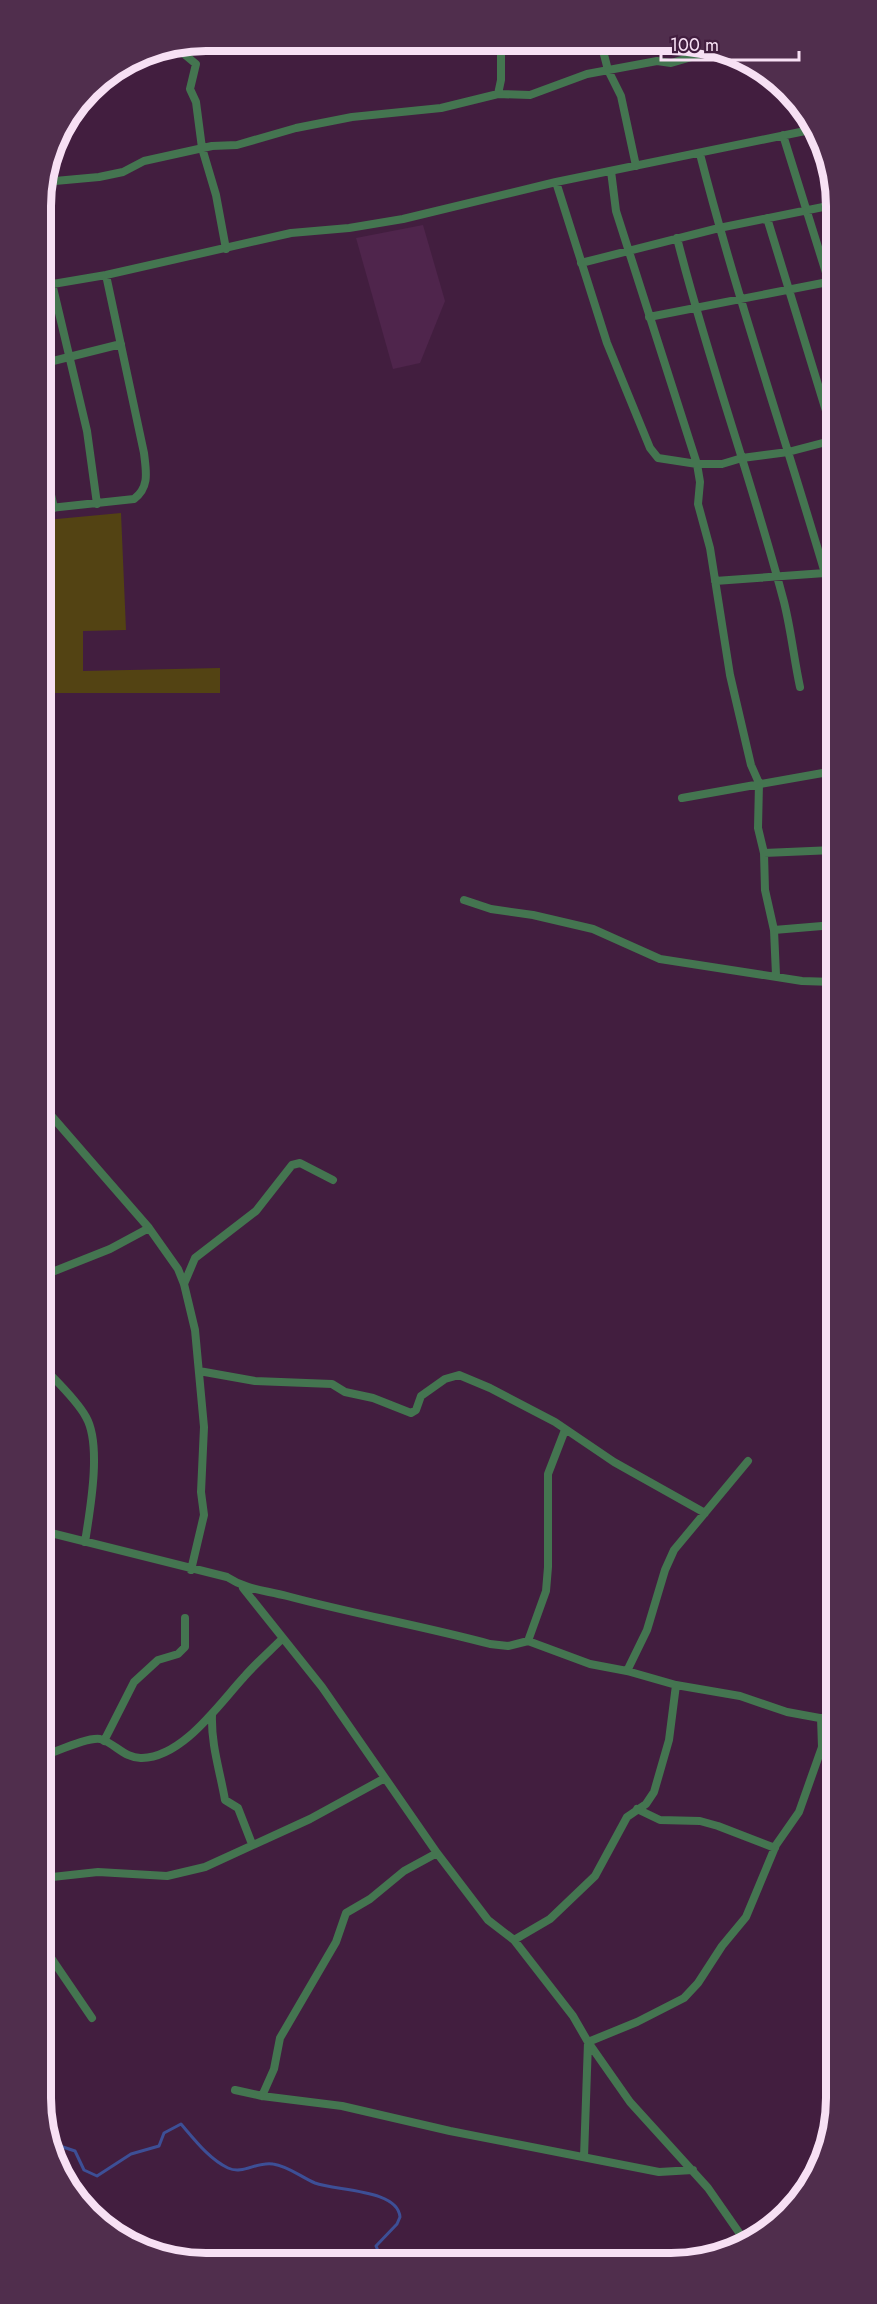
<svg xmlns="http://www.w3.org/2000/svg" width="877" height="2304" font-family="Jost,sans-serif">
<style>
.built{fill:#4f254c}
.grass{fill:url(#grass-tufts)}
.green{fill:#534313}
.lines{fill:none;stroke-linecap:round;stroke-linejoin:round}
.stream{stroke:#3d4f96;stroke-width:3}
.minor{stroke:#447550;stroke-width:8}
.rim{fill:none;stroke:#f7e0f4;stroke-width:8}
</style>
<defs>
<pattern id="grass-tufts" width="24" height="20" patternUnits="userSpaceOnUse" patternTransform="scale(1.5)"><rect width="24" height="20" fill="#534313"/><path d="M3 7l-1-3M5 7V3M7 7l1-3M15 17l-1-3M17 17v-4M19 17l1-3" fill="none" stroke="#6c5e36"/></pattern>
</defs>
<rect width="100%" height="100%" fill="#421e3f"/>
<path class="built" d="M423,225L445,301L420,363L393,369L356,238Z"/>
<path class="grass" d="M46,520L47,647L42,646L41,521Z"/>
<path class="green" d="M121,513L126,630L83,631V671L220,668V693H48L46,520Z"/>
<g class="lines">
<path class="stream" d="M51,2143L75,2151L84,2170L97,2176L131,2154L159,2146L164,2133L181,2124C194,2139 209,2159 228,2168C243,2175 257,2161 273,2164C288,2166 301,2177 315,2183C336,2191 398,2189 400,2217L397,2224L376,2246L379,2253L387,2260"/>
<path class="minor" d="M601,43L608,70L621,96L636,166
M183,45L184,54L196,64L190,89L196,102L202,148L216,195L226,249
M498,94L501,80V42
M783,135L833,295
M700,154C739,306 791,454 834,604
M611,171L616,211L697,464L700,482L698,504L710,548L730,675L751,765L759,783L758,828L764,853L765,890L774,930L776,975
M44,182L99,177L123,172L144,161L212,146L237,145L296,128L352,117L441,108L498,94L530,95L587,74L657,61L671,63L716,50
M556,182L607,343L650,448L658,458L697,464H722L742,458L788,452L834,440
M767,218L834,437
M41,237L87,431L97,504
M677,238C708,361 752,480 784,602C791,630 794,659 800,687
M581,263L719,228L833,205
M41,286L106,275L291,233L349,228L403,219L556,182L810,130
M649,317L833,281
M41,364L121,344
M41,451L54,508
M41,509L134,499C150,487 146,471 144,453L106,275
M715,581L825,573
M682,798L834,771
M764,853L834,850
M464,900L491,909L533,915L593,929L660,959L802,981L834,982
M774,930L834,925
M42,1105L149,1228L178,1269L184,1284L195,1330L204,1427L201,1492L204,1515L191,1570
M42,1276L110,1249L149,1228
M184,1284L195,1258L256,1211L292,1165L300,1163L333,1180
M43,1367C57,1382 76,1399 86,1417C102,1445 90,1510 85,1542
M199,1371L255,1381L332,1384L345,1392L373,1398L411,1413L416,1410L421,1396L445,1379L459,1375L490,1388L555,1422L614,1462L705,1513
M43,1531L227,1577C247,1590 264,1590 287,1596C354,1614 423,1626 490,1644L508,1646L528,1641L590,1664L627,1671L676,1685L740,1696L787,1712L836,1721
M243,1588L322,1687L437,1853L488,1920L514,1940L573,2016L588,2042L630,2102L708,2188L747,2244
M528,1641L546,1591L548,1567V1474L565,1430
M627,1671L647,1630L665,1570L674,1550L748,1461
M212,1715C211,1745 220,1771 225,1800L238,1808L252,1844
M104,1741L134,1682L158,1660L178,1654L185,1647V1618
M822,1747L836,1735
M43,1756C56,1752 87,1737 100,1739C115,1743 125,1759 142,1758C183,1757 219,1704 244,1677C256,1663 270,1651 283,1638
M637,1809L660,1820L700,1821L718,1826L775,1848
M43,1878L98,1872L167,1876L205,1867L310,1819L385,1778
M514,1940L550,1919L595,1876L627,1817L646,1804L654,1792L669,1740L676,1685
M43,1946L92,2018
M235,2090L262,2096L342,2106L450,2131L659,2172L693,2170
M262,2096L274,2069L280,2038L336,1942L346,1913L370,1899L404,1871L437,1853
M584,2157L588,2042L637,2022L684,1998L698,1983L722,1946L746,1917L776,1845L799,1812L822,1747L821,1718"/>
</g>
<path d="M0 0H877V2304H0ZM206 51H671A155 155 0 0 1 826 206V2098A155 155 0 0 1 671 2253H206A155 155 0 0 1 51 2098V206A155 155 0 0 1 206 51Z" fill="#502e4d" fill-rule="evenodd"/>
<path class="rim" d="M206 51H671A155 155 0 0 1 826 206V2098A155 155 0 0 1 671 2253H206A155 155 0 0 1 51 2098V206A155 155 0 0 1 206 51Z"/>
<path d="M661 51v9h138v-9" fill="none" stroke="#f7e0f4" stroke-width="3"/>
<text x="670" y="51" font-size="18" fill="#f7e0f4" stroke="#421e3f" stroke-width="4.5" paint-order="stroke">100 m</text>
</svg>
